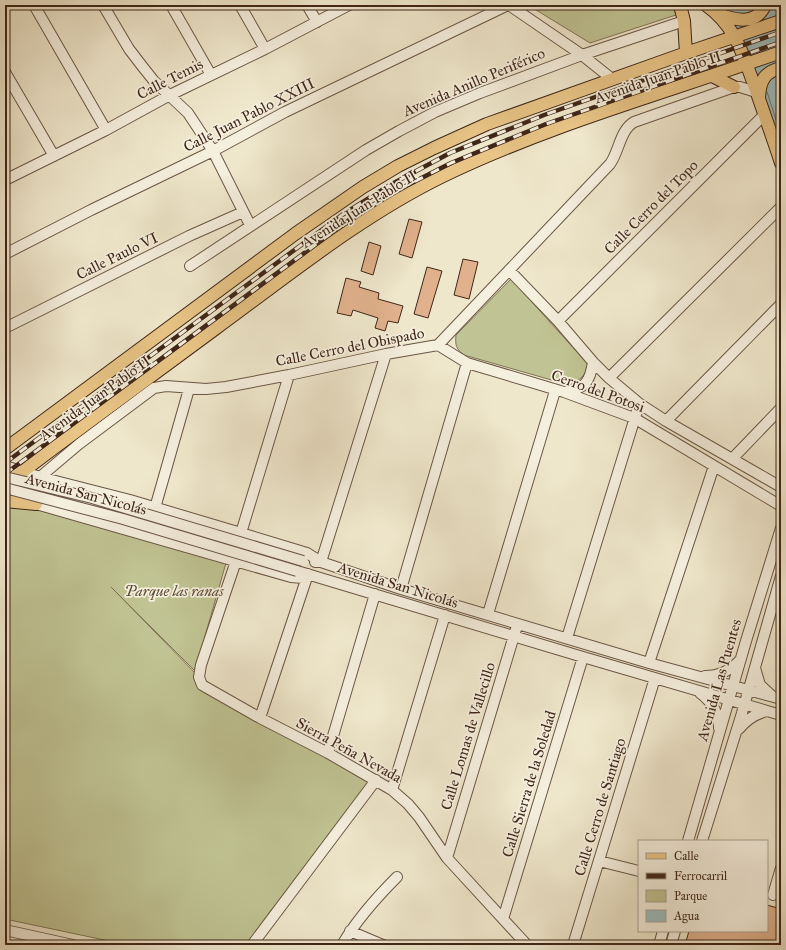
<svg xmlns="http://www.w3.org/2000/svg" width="786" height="950" font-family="'IM FELL Great Primer',serif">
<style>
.green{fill:#c0c393;stroke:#807456}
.water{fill:#9cbebf;stroke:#77817c}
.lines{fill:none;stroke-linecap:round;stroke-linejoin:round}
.shore{stroke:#6e726c;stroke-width:1}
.building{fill:#e0b18c;stroke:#3f2618}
.minor-casing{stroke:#6b5645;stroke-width:12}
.major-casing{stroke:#3f2618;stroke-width:14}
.minor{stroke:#f5efde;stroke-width:10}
.major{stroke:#e8c486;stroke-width:12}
.rail-casing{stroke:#3f2618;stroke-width:4.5}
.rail{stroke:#f5efde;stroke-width:3;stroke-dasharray:9;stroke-linecap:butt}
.minor-bridge-casing{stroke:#6b5645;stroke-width:12;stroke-linecap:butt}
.minor-bridge{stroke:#f5efde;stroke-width:10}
.labels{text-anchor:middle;stroke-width:3.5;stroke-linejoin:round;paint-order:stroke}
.street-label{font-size:15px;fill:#3f2618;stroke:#f5efde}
.park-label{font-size:15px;font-style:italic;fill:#5f4d37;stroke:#f5efde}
</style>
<rect width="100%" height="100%" fill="#efe7cc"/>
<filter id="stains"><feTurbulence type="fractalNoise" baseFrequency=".005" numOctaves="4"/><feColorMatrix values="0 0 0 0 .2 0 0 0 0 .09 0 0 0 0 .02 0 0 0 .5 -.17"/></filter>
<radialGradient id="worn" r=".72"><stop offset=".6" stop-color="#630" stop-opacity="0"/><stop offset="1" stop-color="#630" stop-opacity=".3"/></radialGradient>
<path class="green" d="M528,5H677L679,14L590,43Z
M511,279L588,364C586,375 580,381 569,385L464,355C456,349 455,345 456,335Z
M26,500L226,563L195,671L111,587L199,677L208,689L369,781L250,945H128L5,919V503Z"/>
<path class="water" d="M706,5L775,6L781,18V163L741,35Z"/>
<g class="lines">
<path class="shore" d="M767,92L781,135"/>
</g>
<path class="building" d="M409,219L422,222L412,258L399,254Z
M369,242L381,246L373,275L361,271Z
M463,259L478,262L469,299L454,295Z
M427,267L442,271L428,318L414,314Z
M346,278L361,282L359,287L379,293L378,299L403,306L398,323L388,321L385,331L375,328L378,318L353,310L351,316L337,313Z
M767,905L781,909V945H685L689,931H767Z"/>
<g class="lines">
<defs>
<path id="minor" d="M34,5L106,130
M103,5L129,49L142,66L154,81L188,113L213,151L250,225
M171,5L211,75
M240,5L265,49
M307,5L317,22
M509,5L582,55L612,79
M5,72L54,156
M5,180L106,130L170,95L265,49L349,5
M5,254L91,210L213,151L285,112L508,5
M190,266L366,150L399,131L435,112L480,93L582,55L684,21
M509,270L558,321L593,362L609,378L640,404L666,421L781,487
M558,321L765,114
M5,328L189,236L243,212
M438,345L467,363L564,392L634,418L781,506
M609,378L781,207
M564,392C585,389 590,382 593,362
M666,421L781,304
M733,458L781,408
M5,466L40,477L130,500L241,533L307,553L321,562L386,354
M26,500L40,477L79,444L154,388L166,386L206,389L226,387L289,375L386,354L438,345L610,164C619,152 620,130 634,122L734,87H740L756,92
M29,501L36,504L291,577L303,578L308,574
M155,508L189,389
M241,533L289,375
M236,561L201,665L199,677L202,685L260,718L328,753L392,790L408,804L419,817L447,858L527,945
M315,562H321L401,589L649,663L781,699
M297,571L583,657L781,715
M401,589L467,363
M488,614L555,391
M567,638L637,411
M649,663L714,466
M755,668L760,685L772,696
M705,676C720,676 731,670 740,660
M700,693C712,702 719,713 719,728
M260,718L308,574
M739,729C747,719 755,714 767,711
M328,753L375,594
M392,790L445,615
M688,841L746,641L781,528
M702,841L742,713L781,576
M447,858L516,629
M599,861L639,871
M773,895L781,868
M503,919L583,657
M5,930L73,945
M350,931L383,945
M5,945H7
M252,945L376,780
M342,945C357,919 376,898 397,877
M573,945L655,678
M659,945L663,931
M671,945L675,931"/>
<path id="major" d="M680,5L684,21L686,53
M706,5C737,27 743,56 756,90C764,114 773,138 781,163
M718,14C735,20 756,26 765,5
M712,76L734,87
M759,97C760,81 764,72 781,68
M5,449L295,234L363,187L398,166L434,148L487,124L686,53L781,21
M6,485C33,463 61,443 89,422C131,391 173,360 215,329C289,275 361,216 443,176C551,124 668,92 781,52
M5,501L36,504"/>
</defs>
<use href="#minor" class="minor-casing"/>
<use href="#major" class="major-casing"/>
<use href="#minor" class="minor"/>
<use href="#major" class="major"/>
<defs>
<path id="rail" d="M5,463L342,215L390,185L450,153L544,115L781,32
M5,474L349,220L392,193L451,163L546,124L781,42"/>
</defs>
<use href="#rail" class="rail-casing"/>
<use href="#rail" class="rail"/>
<defs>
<path id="minor-bridge" d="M5,477L92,498L303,561
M5,488L123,519L297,571"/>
</defs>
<use href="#minor-bridge" class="minor-bridge-casing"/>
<use href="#minor-bridge" class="minor-bridge"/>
</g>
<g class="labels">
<g class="street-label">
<text transform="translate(658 77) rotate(-19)" y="5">Avenida Juan Pablo II</text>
<text transform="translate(170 79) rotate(-27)" y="5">Calle Temis</text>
<text transform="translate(474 82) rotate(-23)" y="5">Avenida Anillo Periférico</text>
<text transform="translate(249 115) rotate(-27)" y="5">Calle Juan Pablo XXIII</text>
<text transform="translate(651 207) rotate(-45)" y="5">Calle Cerro del Topo</text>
<text transform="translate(359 209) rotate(-32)" y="5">Avenida Juan Pablo II</text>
<text transform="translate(117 256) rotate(-26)" y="5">Calle Paulo VI</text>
<text transform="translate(350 347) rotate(-11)" y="5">Calle Cerro del Obispado</text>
<text transform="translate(598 391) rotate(20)" y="5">Cerro del Potosi</text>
<text transform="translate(95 398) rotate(-36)" y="5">Avenida Juan Pablo II</text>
<text transform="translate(86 494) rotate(15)" y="5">Avenida San Nicolás</text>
<text transform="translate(398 585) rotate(17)" y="5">Avenida San Nicolás</text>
<text transform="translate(719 680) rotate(-74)" y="5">Avenida Las Puentes</text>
<text transform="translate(468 736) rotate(-73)" y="5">Calle Lomas de Vallecillo</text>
<text transform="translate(349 750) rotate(29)" y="5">Sierra Peña Nevada</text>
<text transform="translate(529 784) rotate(-73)" y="5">Calle Sierra de la Soledad</text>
<text transform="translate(600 807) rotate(-73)" y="5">Calle Cerro de Santiago</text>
</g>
<g class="park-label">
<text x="174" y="596">Parque las ranas</text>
</g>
</g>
<rect width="786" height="950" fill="none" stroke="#efe7cc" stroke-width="20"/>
<rect x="6" y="6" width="774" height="938" fill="none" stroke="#3f2618" stroke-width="2"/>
<rect x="10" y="10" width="766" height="930" fill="none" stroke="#3f2618"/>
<rect x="638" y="840" width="130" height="92" fill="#f5efde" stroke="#ac9f8f"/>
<rect x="646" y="853" width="20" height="6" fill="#e8c486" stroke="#ac9f8f"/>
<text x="674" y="860" font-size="12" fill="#3f2618">Calle</text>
<rect x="646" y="873" width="20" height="6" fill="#3f2618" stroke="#ac9f8f"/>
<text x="674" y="880" font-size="12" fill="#3f2618">Ferrocarril</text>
<rect x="646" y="890" width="20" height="12" fill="#c0c393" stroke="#ac9f8f"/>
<text x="674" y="900" font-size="12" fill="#3f2618">Parque</text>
<rect x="646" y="910" width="20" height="12" fill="#9cbebf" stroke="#ac9f8f"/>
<text x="674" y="920" font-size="12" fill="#3f2618">Agua</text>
<rect width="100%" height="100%" filter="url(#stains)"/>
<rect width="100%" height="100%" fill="url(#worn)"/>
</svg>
